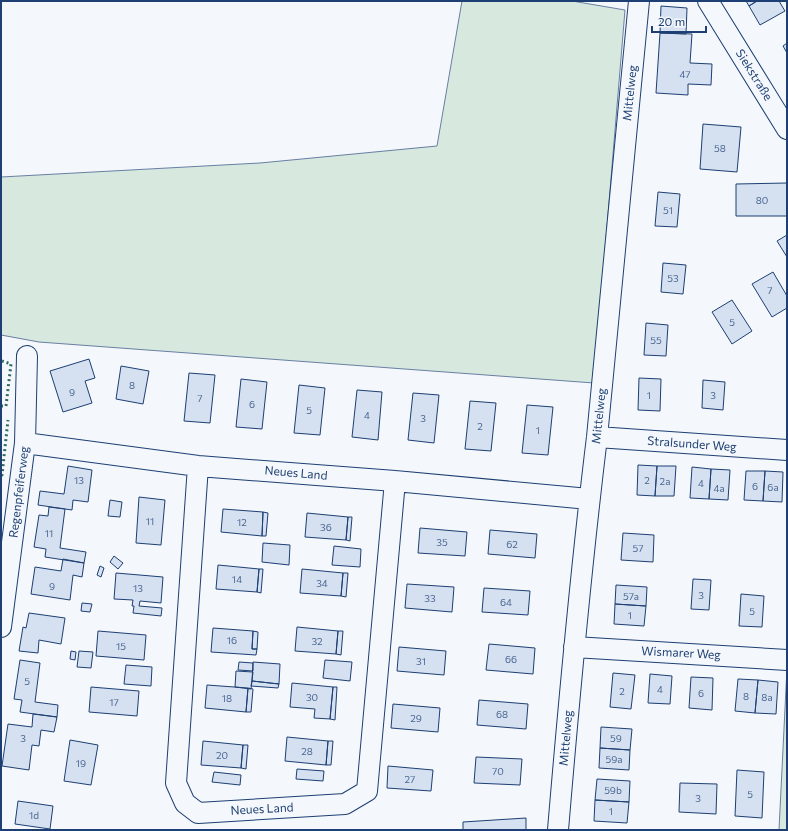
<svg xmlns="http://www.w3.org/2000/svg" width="788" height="831" font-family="Commissioner,sans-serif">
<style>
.green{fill:#d7e8df;stroke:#687fa3}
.building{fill:#d5e0f0;stroke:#1d3f73}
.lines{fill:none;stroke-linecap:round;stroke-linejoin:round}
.minor-casing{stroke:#1d3f73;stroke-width:22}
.minor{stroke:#f4f7fb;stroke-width:20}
.hedge{stroke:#2c6c60;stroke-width:3;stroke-dasharray:2 3;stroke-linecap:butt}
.labels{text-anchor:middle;stroke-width:3;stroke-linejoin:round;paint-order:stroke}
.number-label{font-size:10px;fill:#4b6792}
.street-label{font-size:12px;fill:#1d3f73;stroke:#f4f7fb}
</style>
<rect width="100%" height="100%" fill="#f4f7fb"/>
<path class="green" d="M462,1H572L625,10L594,383L39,342L1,335V177L260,163L437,146Z
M787,668V830H779Z"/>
<path class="building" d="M746,1H757L749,6Z
M757,1H779L785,11L760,25L749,6Z
M661,6L687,8L686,34L660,33Z
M660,33L692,34L690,63L712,64L711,85L688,84V95L656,93Z
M787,43V53L783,46Z
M703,124L741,127L737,172L700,169Z
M787,183V216H736V184Z
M658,192L680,194L677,227L655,226Z
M787,235V257L777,241Z
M663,263L686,265L683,294L661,292Z
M773,272L787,296V308L772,317L752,284Z
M732,300L752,331L732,344L712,312Z
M646,323L668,325L666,356L644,355Z
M89,359L95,378L85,381L92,403L63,412L50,371Z
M121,366L149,371L143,404L116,399Z
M189,373L215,375L210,423L184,421Z
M639,378L661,379L660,411L638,410Z
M241,379L267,382L262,429L236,427Z
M703,380L725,382L723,410L702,408Z
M299,385L325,388L320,435L294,433Z
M357,390L382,392L378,440L352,437Z
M413,393L439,395L434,443L408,440Z
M470,401L496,403L491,451L465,449Z
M527,405L553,407L548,455L522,453Z
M638,465L657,466L655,496L637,495Z
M68,466L92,470L88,502L73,500L72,510L38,505L40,491L64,494Z
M657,466H676L674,496H655Z
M692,467L711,469L709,499L690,498Z
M711,469L730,470L728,500L709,499Z
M746,471H765L763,501L744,500Z
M765,471L783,472L782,502L763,501Z
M139,497L165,500L161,545L136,543Z
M110,500L122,502L120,517L108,516Z
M49,507L65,509L60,548L86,552L84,563L45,557L46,549L34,547L39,515L48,516Z
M223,509L263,512L262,536L221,532Z
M263,512L268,513L266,536H262Z
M307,513L348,517L346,540L305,537Z
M348,517H352L350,541L346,540Z
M420,528L467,532L465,556L418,553Z
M490,530L537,534L535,558L488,554Z
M623,533L654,535L653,562L621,560Z
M263,543L290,545L289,565L262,562Z
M334,546L361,549L360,567L332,565Z
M114,556L123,563L118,569L110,562Z
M63,559L84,563L82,577L73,575L70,600L31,594L35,567L61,571Z
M218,565L259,569L257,592L216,589Z
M100,566L104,568L101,577L97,575Z
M259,569H263L261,593L257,592Z
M302,569L343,573L341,596L300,593Z
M116,573L163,577L161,603L140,601L139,606L162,608L161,616L133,613L134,606H132L133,600L114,599Z
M343,573H348L346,597L341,596Z
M693,579L711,580L709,610L691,609Z
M407,584L454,587L452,612L405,608Z
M616,585L647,587L646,606L615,604Z
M484,588L530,591L528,615L482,612Z
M741,594L764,596L762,627L739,626Z
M82,603L92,604L90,612L81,611Z
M615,604L646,606L644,626L614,624Z
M29,613L65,618L61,644L39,640L38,653L19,651L23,627L26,628Z
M297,627L338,631L336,654L295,651Z
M213,628L253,631L252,649H257L256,655L211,652Z
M98,631L146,635L144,660L96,656Z
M253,631L258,632L257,649H252Z
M338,631H343L341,655L336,654Z
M489,644L535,648L533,674L486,670Z
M399,647L446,651L444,675L397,671Z
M71,651L76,652L75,660L70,659Z
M79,651L93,652L91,668L77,667Z
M20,660L40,663L35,702L58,705L57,717L20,712L22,700L14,699Z
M325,660L352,662L350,681L323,678Z
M239,662L253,663V671L238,670Z
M253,662L280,664L279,684L252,681Z
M126,665L152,667L151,686L124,684Z
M236,671L253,672L251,689L235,687Z
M613,673L635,675L631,709L610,707Z
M650,674L672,676L670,704L648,703Z
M691,677L713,678L712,710L689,708Z
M738,679L758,680L755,713L735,711Z
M758,680L778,682L776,714L755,713Z
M252,681L279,684L278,688L251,686Z
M292,683L333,687L330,719L314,718L315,709L290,707Z
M207,685L248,688L246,712L205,708Z
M91,687L139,691L137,716L89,712Z
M333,687H337L335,720L330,719Z
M248,688L253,689L251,712H246Z
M479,700L528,704L526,729L477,725Z
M393,704L440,708L438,732L391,728Z
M33,714L57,717L54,732L41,730L39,746L32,745L29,770L2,766L8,724L32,727Z
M601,727L632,729L630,750L600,748Z
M287,737L328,741L326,765L285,761Z
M70,740L98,745L91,785L64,781Z
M203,741L243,745L241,768L201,765Z
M328,741H333L331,765H326Z
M243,745H248L246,769L241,768Z
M600,748L630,750L629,770L599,768Z
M476,757L522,759L520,785L474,783Z
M388,766L433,770L431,791L387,788Z
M297,769L324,771L323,781L296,779Z
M737,770L764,772L762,818L735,816Z
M214,772L241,775L240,785L212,782Z
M597,779L630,781L629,802L595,800Z
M680,783L717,784L716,814L679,812Z
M595,800L629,802L627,823L594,821Z
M18,801L53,806L50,829L15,824Z
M526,818V830H463V822Z"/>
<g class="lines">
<defs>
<path id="minor" d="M708,1L787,129
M597,437L787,450
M25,443L198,466L395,481L589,499
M198,466L176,783L185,803L198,813L345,804L367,791L395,481
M1,627L25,443L27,356
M574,647L787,660
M558,830C569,699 581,568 597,437L639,1"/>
</defs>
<use href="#minor" class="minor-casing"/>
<use href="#minor" class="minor"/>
<path class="hedge" d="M1,406H6L11,364L2,361
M1,475H2L8,420"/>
</g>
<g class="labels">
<g class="number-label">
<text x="685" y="78">47</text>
<text x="720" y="152">58</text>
<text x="762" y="204">80</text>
<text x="668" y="214">51</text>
<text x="673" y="282">53</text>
<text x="770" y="294">7</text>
<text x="732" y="326">5</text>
<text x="656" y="344">55</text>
<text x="132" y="389">8</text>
<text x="72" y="396">9</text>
<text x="649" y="399">1</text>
<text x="713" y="399">3</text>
<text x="200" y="402">7</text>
<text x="252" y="408">6</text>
<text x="309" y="414">5</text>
<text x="367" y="419">4</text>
<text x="423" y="422">3</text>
<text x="480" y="430">2</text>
<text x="538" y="434">1</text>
<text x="79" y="484">13</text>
<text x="647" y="484">2</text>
<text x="665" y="485">2a</text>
<text x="701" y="487">4</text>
<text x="755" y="490">6</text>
<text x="773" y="491">6a</text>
<text x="719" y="492">4a</text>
<text x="150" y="525">11</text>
<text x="242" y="526">12</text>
<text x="326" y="531">36</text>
<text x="49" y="537">11</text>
<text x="442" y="546">35</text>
<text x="512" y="548">62</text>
<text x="638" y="552">57</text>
<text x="237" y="583">14</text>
<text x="322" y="587">34</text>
<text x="52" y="590">9</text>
<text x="138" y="592">13</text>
<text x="701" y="599">3</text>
<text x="631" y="600">57a</text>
<text x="430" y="602">33</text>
<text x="506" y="606">64</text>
<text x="752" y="615">5</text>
<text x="630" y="619">1</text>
<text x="232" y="644">16</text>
<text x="317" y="645">32</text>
<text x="121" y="650">15</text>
<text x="511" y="663">66</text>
<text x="421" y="665">31</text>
<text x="27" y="685">5</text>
<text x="660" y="693">4</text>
<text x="622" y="695">2</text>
<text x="701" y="697">6</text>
<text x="746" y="700">8</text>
<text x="312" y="701">30</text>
<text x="767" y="701">8a</text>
<text x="227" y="702">18</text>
<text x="114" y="706">17</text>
<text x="502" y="718">68</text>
<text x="416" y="722">29</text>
<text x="23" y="742">3</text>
<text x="616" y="742">59</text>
<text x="307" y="755">28</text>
<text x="222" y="759">20</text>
<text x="614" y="763">59a</text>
<text x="81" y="767">19</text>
<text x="498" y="775">70</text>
<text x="410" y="783">27</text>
<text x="613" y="794">59b</text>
<text x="750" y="798">5</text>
<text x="698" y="802">3</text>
<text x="611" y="815">1</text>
<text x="34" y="819">1d</text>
</g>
<g class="street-label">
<text transform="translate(754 75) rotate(58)" y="4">Siekstraße</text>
<text transform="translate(630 93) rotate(-84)" y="4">Mittelweg</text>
<text transform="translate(599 416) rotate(-84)" y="4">Mittelweg</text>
<text transform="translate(692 444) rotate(4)" y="4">Stralsunder Weg</text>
<text transform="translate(296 473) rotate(5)" y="4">Neues Land</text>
<text transform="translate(19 492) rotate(-83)" y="4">Regenpfeiferweg</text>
<text transform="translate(681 653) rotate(3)" y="4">Wismarer Weg</text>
<text transform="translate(566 738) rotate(-85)" y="4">Mittelweg</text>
<text transform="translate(262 809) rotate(-3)" y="4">Neues Land</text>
</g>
</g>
<rect width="788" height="831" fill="none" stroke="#1d3f73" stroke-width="4"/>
<path d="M652 26v6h54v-6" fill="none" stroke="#1d3f73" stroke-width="2"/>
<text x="658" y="26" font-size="12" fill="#1d3f73" stroke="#f4f7fb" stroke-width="3" paint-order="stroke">20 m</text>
</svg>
